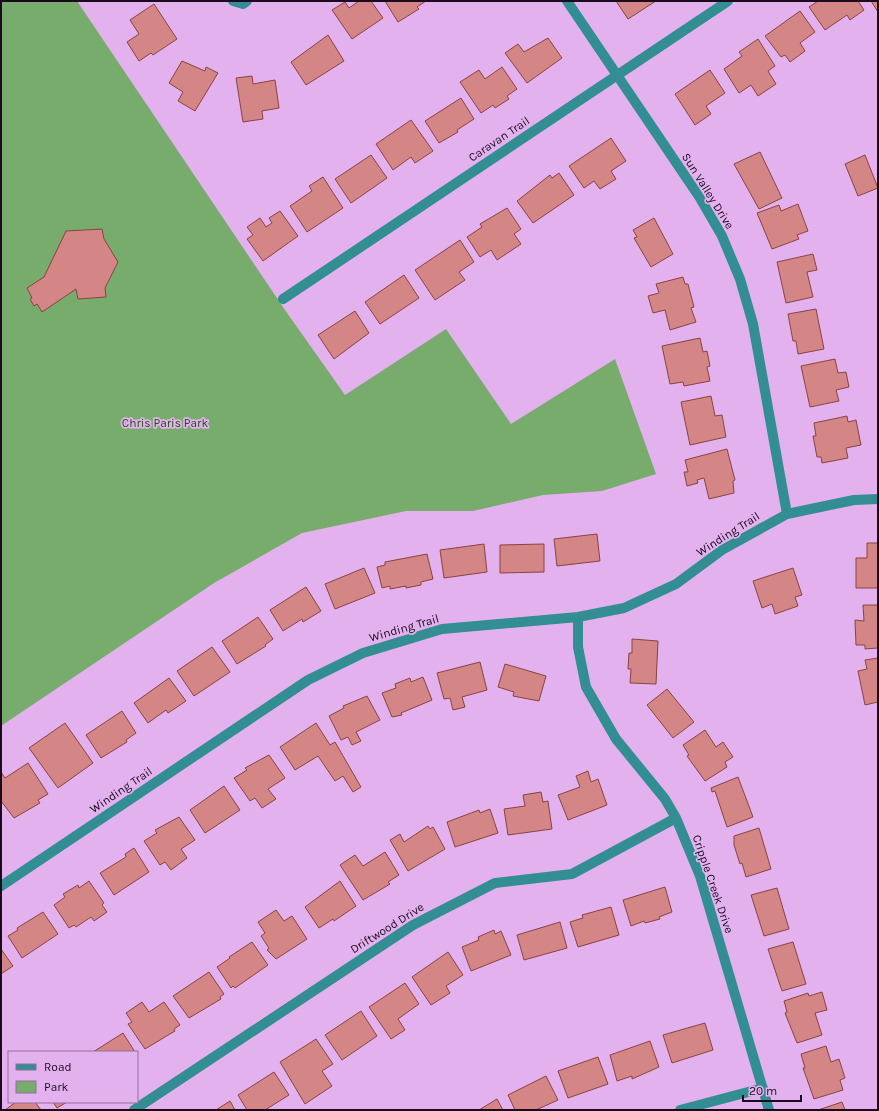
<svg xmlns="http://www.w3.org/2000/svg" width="879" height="1111" font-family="Karla,sans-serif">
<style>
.green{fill:#77ac6d}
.building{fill:#d48585;stroke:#894243}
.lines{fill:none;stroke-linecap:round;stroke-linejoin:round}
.minor{stroke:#338e93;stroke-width:10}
.labels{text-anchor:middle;stroke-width:3.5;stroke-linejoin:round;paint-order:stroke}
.street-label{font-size:12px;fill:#1b091e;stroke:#e3b2ee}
.park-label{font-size:12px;fill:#1f4a15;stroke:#e3b2ee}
</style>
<rect width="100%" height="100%" fill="#e3b2ee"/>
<path class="green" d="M1,1H77L285,310L345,395L446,329L511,424L615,359L656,474L602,491L543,495L473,511H406L302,533L214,583L1,726Z"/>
<path class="building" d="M359,1H371L383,18L352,39L332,10L345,2L349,8Z
M385,1H426L417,7L419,9L398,22Z
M616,1H656L628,19Z
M818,1H858L864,10L850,20L847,15L825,30L809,7Z
M871,1H878V12Z
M154,4L177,39L153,55L151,53L139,61L127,42L139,34L130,20Z
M800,11L815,32L800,43L805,51L790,62L785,55L781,57L765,36Z
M328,35L344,61L306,85L291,62Z
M548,38L562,58L527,83L505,53L518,44L524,52Z
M758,39L775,66L768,71L776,84L758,96L751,85L739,93L724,69L742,56L739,52Z
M182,61L205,71L206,67L218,73L195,111L178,101L183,92L169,83Z
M502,67L517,89L507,96L509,99L495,108L493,105L481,113L460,82L479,70L485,79Z
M710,70L725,93L706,106L711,114L695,125L675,94Z
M252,76L253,84L275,80L279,108L262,111L263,119L243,122L236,78Z
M461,98L474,119L457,130L458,132L439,143L425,121Z
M411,120L433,151L415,163L411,157L393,170L376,144Z
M611,138L626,161L611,171L616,179L600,189L594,181L584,188L569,166Z
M760,152L782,198L759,209L734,164Z
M371,155L387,178L351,203L335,179Z
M865,155L878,188L858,196L845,164Z
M559,173L574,195L533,223L517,201L550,175L552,178Z
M323,177L343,208L307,232L290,206L312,191L309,186Z
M798,204L808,231L797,235L799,239L772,249L757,213L779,205L781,211Z
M507,208L521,229L514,234L521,244L497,260L491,250L480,257L467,237L482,227L480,224Z
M280,211L298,236L263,261L247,239L253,235L247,227L260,218L266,227L272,223L269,218Z
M654,218L673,254L651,267L634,238L637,237L633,230Z
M102,229L104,239L118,262L105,288L106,297L78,299L76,289L42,312L37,304L34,306L30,299L32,298L27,288L44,277L66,231Z
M460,240L474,262L459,272L465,280L435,300L415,270Z
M813,254L817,270L807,272L813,297L786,303L777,262Z
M404,275L419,298L380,324L365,302Z
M683,277L685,284H688L694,307L691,308L696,322L670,330L665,310L653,313L648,296L659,293L656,284Z
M816,309L824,349L798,354L796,341H793L788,314Z
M355,311L369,333L334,359L318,335Z
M700,338L703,352L707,351L710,366L707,367L710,381L684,386L683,382L670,384L662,346Z
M835,359L838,373L846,372L849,387L836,390L839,401L810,407L801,366Z
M711,396L715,416L722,415L726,437L690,445L681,402Z
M847,416L848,422L856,420L861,445L846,448L848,458L822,463L821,457H817L813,436H816L814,423Z
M727,449L735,480L733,481L734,493L709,499L704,478L697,480L698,483L687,486L684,472H688L685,460Z
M597,534L600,561L557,566L554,539Z
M867,543H878V588H856V558H867Z
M484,544L487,572L444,578L440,550Z
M544,544V572L500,573V545Z
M427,554L433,579L421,582V585L406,588V586L390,589V586L382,588L377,567L385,565V562Z
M364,568L375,593L335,609L325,584Z
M793,568L802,595L795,597L798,606L775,614L772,604L762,608L753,581Z
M306,587L321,611L303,622L302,619L283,631L270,610Z
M863,605H878V648L865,649V645H856L855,620L864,621Z
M258,617L273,639L265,645L266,646L237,664L222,641Z
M632,639L658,641L656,684L630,683L631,669H628L629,653H632Z
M212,647L230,672L194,696L177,671Z
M878,658V702L865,705L858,671L867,669L865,660Z
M480,662L487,690L462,697L465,707L453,710L450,698L444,699L437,673Z
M505,664L546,676L539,701L513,696L514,692L498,687Z
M423,677L432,700L401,713L402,715L392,717L382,693L396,688L395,684L410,678L411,682Z
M169,678L186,701L168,713L166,710L148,723L134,703Z
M667,689L694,722L673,738L647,705Z
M367,696L380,720L356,732L361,741L352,745L348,737L341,740L329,716L344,708L343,706Z
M122,711L136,733L126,740L127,742L101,758L86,735Z
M65,723L93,763L58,788L29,748Z
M316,723L330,745L335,742L361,787L353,792L343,776L335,781L318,756L295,770L280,747Z
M705,730L716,747L723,742L733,757L725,762L727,767L705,781L687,756L689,755L683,745Z
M269,755L285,778L268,789L276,799L262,808L255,798L250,801L234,778L247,770L245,768Z
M28,763L48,794L38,800L40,803L14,818L1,801V772L5,778Z
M588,771L591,782L598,779L607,805L568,820L558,795L580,787L576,776Z
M738,777L753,817L727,827L715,791L712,792L711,788Z
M224,786L240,810L205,833L190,810Z
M541,792L543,802L548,801L552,829L508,835L504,809L525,806L523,795Z
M490,809L498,833L455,847L447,822L479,810L480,813Z
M179,817L195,840L181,849L187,858L171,870L165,862L160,865L144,841L157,833L155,830Z
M428,826L430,829L433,827L445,849L408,871L390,840L400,834L404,842Z
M759,828L771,869L746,877L742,863L740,864L734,845V836Z
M134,848L149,872L114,895L100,873L126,857L125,854Z
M385,852L399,875L388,882L390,884L363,900L340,865L355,855L363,866Z
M89,881L104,903L102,905L107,912L94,921L91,917L76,927L74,925L69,928L54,905L65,897L63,894L78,885L79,888Z
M340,881L356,906L334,921L333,919L319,928L305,907Z
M665,887L672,912L659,917L660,919L645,923L644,921L631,926L623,900Z
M777,888L789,929L764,936L751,895Z
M611,907L619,935L578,947L570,922L583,918L582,915Z
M276,910L284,921L292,916L307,939L276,959L267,950L269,948L261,936L265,933L258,922Z
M43,912L58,934L22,958L8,936L18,930L17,928Z
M560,922L567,948L524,960L517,935Z
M494,930L495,934L501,931L511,955L471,971L462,947L479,940L478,937Z
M252,942L268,965L235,988L233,986L231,988L217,967L230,958L229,957Z
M793,942L806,984L782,991L768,949Z
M1,949L13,966L1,974Z
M448,952L463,975L446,986L450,993L431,1005L412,977Z
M209,972L224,994L220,997L221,999L189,1018L173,996Z
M405,983L419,1004L398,1019L405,1030L391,1039L369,1007Z
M822,992L827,1010L815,1013L822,1035L797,1043L785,1013L787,1012L784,1001L808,993L809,996Z
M142,1002L149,1012L164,1002L180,1025L174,1029L175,1031L145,1049L128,1024L132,1022L126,1013Z
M361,1011L377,1036L342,1060L325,1035Z
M705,1023L713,1050L672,1063L663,1035Z
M123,1033L135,1052H93Z
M316,1039L333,1064L322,1071L332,1086L305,1104L280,1062Z
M650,1041L659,1067L632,1079V1076L617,1081L610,1055Z
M826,1046L831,1062L839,1059L845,1078L840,1080L843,1090L814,1099L803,1068H805L801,1054Z
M598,1057L608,1084L568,1098L558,1071Z
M274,1072L289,1095L265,1110H247L238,1095Z
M546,1076L558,1100L536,1110H515L508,1095Z
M497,1099L503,1110H479Z
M230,1101L235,1110H216Z
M16,1102H35L41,1110H5Z
M53,1102H67L57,1108Z
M842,1102L845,1110H818Z"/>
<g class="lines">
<path class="minor" d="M233,1L243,4L247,1
M567,1L700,198L722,236L740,279L753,324L787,514
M283,299L728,1
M578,617V647L586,687L616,739L665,799L676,818L700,876L769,1110
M1,886L308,680L363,653L442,629L578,617L624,608L676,584L722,550L787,514L854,500L878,499
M134,1110L413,925L495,883L572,874L676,818
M680,1110L763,1088"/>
</g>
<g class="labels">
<g class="street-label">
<text transform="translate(499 139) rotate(-34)" y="4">Caravan Trail</text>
<text transform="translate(708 191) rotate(58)" y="4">Sun Valley Drive</text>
<text transform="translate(728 534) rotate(-32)" y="4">Winding Trail</text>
<text transform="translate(404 628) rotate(-16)" y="4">Winding Trail</text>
<text transform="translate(121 790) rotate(-34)" y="4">Winding Trail</text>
<text transform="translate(713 884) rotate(71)" y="4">Cripple Creek Drive</text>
<text transform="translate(387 928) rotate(-32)" y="4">Driftwood Drive</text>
</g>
<g class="park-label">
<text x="165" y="427">Chris Paris Park</text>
</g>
</g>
<rect width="879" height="1111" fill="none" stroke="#1b091e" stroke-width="4"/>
<rect x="8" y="1051" width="130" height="52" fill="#e3b2ee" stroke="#936e9b"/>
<rect x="16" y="1064" width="20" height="6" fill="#338e93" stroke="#936e9b"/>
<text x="44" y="1071" font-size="12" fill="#1b091e">Road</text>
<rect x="16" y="1081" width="20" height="12" fill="#77ac6d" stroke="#936e9b"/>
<text x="44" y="1091" font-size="12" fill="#1b091e">Park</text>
<path d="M743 1095v6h58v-6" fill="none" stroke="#1b091e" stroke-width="2"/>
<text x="749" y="1095" font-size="12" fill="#1b091e" stroke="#e3b2ee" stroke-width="3" paint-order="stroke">20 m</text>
</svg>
